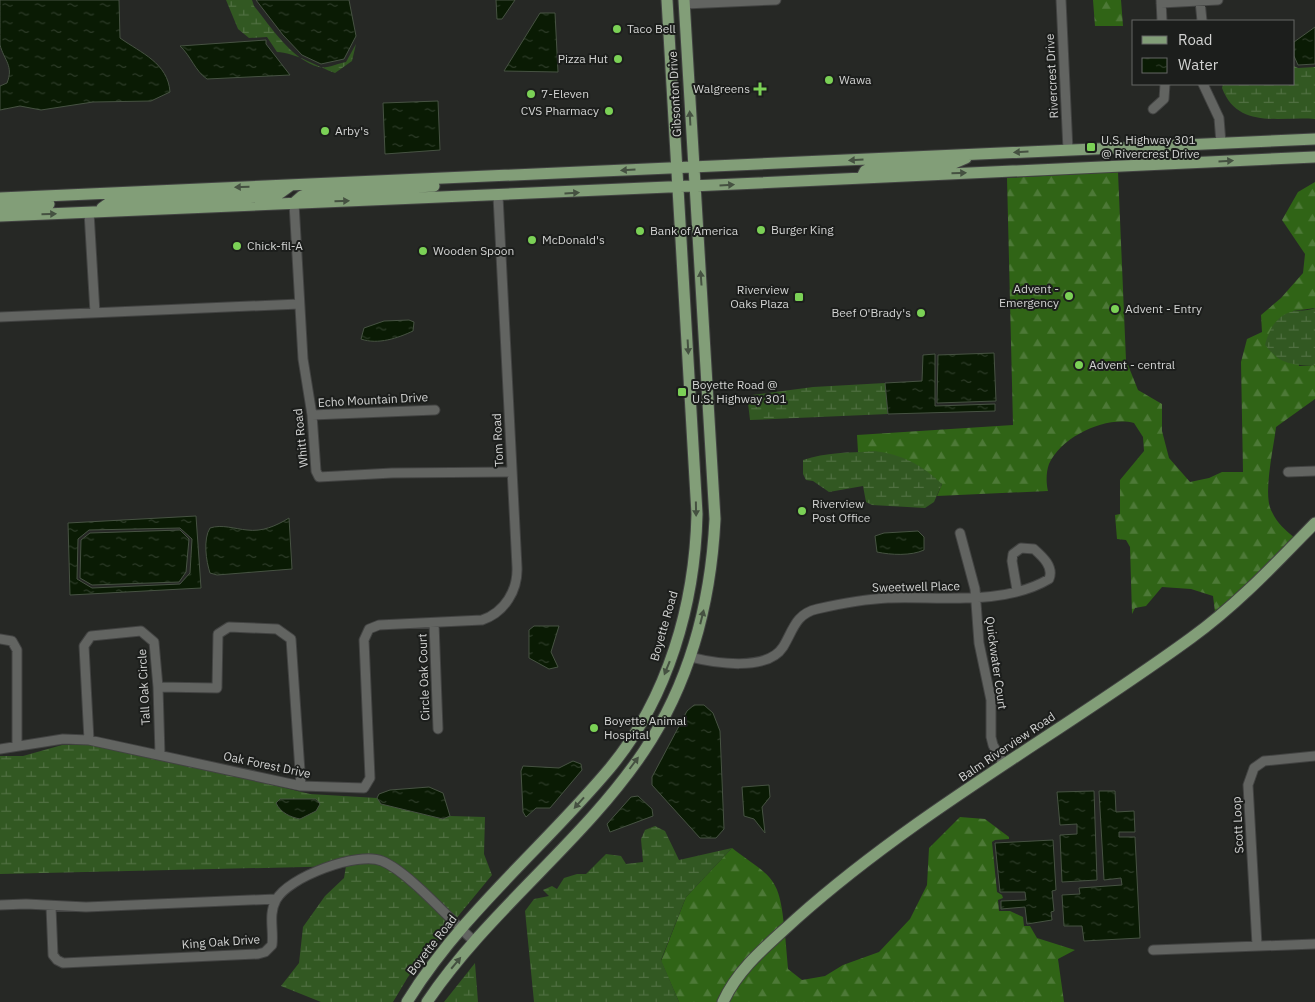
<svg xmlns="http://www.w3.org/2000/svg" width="1315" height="1002" font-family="'IBM Plex Sans',sans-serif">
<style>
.forest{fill:url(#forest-firs)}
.wetland{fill:url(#wetland-marsh)}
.water{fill:url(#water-ripples);stroke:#465242;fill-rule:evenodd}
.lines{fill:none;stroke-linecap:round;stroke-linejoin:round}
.minor-casing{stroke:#424342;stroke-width:11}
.major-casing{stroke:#424342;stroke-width:13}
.minor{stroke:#626461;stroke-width:9}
.major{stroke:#829e78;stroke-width:11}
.oneway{fill:#455141}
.poi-dot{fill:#7bd156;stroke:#1c1e1c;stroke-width:2}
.labels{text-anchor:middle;stroke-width:4;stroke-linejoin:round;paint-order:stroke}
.poi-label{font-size:12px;fill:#d2d3d2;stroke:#1c1e1c;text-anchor:start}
.street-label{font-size:12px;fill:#d2d3d2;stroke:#1c1e1c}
</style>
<defs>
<pattern id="forest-firs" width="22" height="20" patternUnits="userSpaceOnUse" patternTransform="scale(1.25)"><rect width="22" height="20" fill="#306416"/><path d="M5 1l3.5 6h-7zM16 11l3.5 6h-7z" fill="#4d7937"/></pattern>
<pattern id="wetland-marsh" width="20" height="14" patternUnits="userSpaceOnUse" patternTransform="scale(1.25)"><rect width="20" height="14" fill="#325822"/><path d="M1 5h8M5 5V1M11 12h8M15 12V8" fill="none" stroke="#4f6f41"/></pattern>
<pattern id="water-ripples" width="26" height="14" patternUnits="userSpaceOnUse" patternTransform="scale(1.25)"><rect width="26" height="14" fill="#0a1b04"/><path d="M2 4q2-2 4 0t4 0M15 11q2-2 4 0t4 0" fill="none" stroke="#2d3b28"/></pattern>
</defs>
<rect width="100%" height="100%" fill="#262825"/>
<path class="forest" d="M1093,0H1121L1123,26H1095Z
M1118,172L1126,360L1138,390L1162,404V431L1169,458L1190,482L1209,478L1222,472H1243L1241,362L1247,339L1262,332L1261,315L1281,298L1303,273L1305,254L1282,220L1298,192L1315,182V308L1293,311L1299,366L1315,365V399L1276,427C1274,447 1262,496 1272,512C1277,523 1286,531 1295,538L1218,612H1215L1213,596L1191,589L1162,587L1146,606L1135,608L1132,614L1130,547L1126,540L1117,539L1115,515L1120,514V480L1144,451L1143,437L1134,423C1106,416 1062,436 1049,464C1046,472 1046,483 1048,491L937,496L942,484L858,452L857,435L1013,425L1007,178Z
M960,817L985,819L1009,837V839L995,840L992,842L997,892L1002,895L1003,898L998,900L999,911H1010L1023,917L1024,926H1030L1037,938L1075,950L1058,959L1064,1002H727L738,981L785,934L788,969L802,980L825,976L843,965L879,952L910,919L927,885L929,848Z
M732,848C770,877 779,875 784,925L719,1002H679L661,961L686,897Z"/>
<path class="wetland" d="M226,0H252L254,6C271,27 292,60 319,67C327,69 339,63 346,62L356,44L352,61L335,73C318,67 294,52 277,52L267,37L249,38L238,29Z
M1294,66L1298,68L1315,67V119C1280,116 1238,130 1222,88L1223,84H1294Z
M1315,308V365C1291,366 1280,364 1265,345C1269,329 1277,314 1295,311C1302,310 1308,311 1315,308Z
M885,383L888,414L750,420L748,403L752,395L813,387Z
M874,451C902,454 922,465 942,484L934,502L925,508L872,505L866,502L863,486L829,492L813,481L806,480L803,474V460C826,452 849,453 874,451Z
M104,744L310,794L377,798L381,804L442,819L450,816L485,817L484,854L492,875L408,977L393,1002H321L281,986L299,963L303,927L325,896L344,878L346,866L0,874V756H23L62,745Z
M655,826L665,831L679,860L732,848L686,897L661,960L679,1002H534L525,911L534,899L549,896L543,890L552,886L557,889L564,878L577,874H586L606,854L621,856L626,864L643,862L641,839L645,830Z
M475,963L478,1002H444Z"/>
<path class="water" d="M0,0H119L120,38C141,53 168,63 170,92L151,101L93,102L41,110L20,106L0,110V86L7,83C14,66 4,60 0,45C0,32 0,14 0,0Z
M256,0H349L356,36L344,59L321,64L302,55L283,35Z
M496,0H515L502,19H497Z
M540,13H555L558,72L504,71Z
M1315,27V64L1298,65L1294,56V42Z
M266,40V44L290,75L207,79C195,71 191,56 180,46Z
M438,101L440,150L385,154L383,103Z
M409,320L414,322L413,331C398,338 378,345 361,339L364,328L384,321Z
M994,353L996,401L937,403L938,355Z
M935,354V406L995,404V411L888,414L885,383L922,381L923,355Z
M196,516L201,588L70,595L68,523ZM180,528L192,539L190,573L180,584L92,588L77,579L78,539L89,530Z
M289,518L292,569L217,575L210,573C206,561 203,539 210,528C222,524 235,529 247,530C262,532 276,526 289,518Z
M180,530L189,539L186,572L179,582L92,585L80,578L81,540L90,533Z
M918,531L924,537V550C911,556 891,555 877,552L875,536L884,533Z
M534,626H559L551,652L558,667L549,669L529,658V630Z
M694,705H704L713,713L720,731L724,829L716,838H700L652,785V777L687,711Z
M573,761L581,764L582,770L550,808H536L526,817L523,812L521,771L523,766L559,768Z
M769,785L770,797L762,807L765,833L754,819L744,816L742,787Z
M429,787L443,793L450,816L443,819L381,804L377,798L379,794L390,790Z
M1094,791L1097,880L1062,882L1060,835L1077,834V824L1060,825L1057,792Z
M1099,791H1115L1116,812L1134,811L1135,832H1119V837H1135L1140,938L1084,941L1082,926H1064L1062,895L1080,894L1079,888L1122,885L1121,878L1104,880Z
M638,796L652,809L653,816L610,832L607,824L631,797Z
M280,799H316L320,804L316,811L300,819C290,817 281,813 276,803Z
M1053,840L1056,890L1052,891L1054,911L1051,912L1052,920L1027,924L1025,907L1001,909V901L1026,900L1025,892H1000L995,843Z"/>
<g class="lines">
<defs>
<path id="minor" d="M1061,0L1068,150
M1161,0L1162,21
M1200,1L1202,21
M1161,3L1218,0
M685,4L776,0
M1203,84L1219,118L1221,143
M1153,109L1164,99L1165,84
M294,203L303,359L312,415L316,471L319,477L392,473L512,472
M89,212L95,313
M0,317L299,304
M312,415L435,410
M1288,472L1315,471
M960,533L975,589L979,643L991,700V737L993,745L1004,765
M434,623L438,729
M0,639L12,641L17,650V746
M690,657C714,663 767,672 783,647C793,631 795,614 817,609C839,604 865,599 888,598C938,596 1004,606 1049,579C1054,567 1043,557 1034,549L1021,548L1013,554L1012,561L1017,590
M158,687L217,688L218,634L229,627L277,629L291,639L301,786
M89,740L84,646L91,636L141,631L154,642L158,687L160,755
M0,749L63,739L89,740L301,786L364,788L370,778L364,640L369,629L379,625L482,620C505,612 518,590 517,567L498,196
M0,905L26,904L86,907L276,899
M51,907L53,955L57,960L63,963L258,954L265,952L272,945C274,930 268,915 276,900C288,877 358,851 382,861C409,872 450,920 474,941
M1257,945L1248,785L1254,768L1264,761L1315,756
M1153,950L1315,944"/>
<path id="major" d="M862,177L865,171L871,168L952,164L966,158
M0,198L1315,139
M294,203L302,196L311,193L434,186
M0,206L49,204
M102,208L109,203L266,196L280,193L291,185
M0,216C438,199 877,177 1315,157
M407,1002C461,914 544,847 610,768C668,698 695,604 697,514L667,0
M427,1002C489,910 583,842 644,751C690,682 711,601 715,519L684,0
M723,1002C739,967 768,945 796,919C917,811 1061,733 1191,638C1237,605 1276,563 1315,523"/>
</defs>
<use href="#minor" class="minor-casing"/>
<use href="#major" class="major-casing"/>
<use href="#minor" class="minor"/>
<use href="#major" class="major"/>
</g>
<defs><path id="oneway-solid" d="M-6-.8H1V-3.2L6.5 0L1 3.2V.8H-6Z" transform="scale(1.25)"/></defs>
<g class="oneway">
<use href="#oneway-solid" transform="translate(690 118) rotate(-93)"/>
<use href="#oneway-solid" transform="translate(1021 152) rotate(177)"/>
<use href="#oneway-solid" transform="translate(856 160) rotate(177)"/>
<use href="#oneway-solid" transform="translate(1226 161) rotate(-3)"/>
<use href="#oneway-solid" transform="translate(628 170) rotate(177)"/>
<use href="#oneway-solid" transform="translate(959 173) rotate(-2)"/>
<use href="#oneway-solid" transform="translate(727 185) rotate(-4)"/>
<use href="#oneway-solid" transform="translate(242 187) rotate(178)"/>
<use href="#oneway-solid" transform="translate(572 193) rotate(-3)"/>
<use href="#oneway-solid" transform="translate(342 201) rotate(-2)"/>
<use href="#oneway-solid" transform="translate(49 214) rotate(-2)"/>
<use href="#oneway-solid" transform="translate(701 278) rotate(-94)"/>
<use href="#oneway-solid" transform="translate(688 347) rotate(87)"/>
<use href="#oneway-solid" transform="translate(696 509) rotate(89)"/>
<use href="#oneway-solid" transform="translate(702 617) rotate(-76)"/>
<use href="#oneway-solid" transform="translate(667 668) rotate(112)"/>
<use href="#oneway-solid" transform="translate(634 763) rotate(-53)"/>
<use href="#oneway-solid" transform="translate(579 803) rotate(132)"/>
<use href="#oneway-solid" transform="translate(456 963) rotate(-50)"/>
</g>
<g class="poi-dot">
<circle cx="617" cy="29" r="5"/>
<circle cx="618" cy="59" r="5"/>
<circle cx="829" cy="80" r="5"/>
<path d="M757.5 81.5h5v5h5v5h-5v5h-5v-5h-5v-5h5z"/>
<circle cx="531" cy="94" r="5"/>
<circle cx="609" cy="111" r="5"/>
<circle cx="325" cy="131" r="5"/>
<rect x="1086" y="142" width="10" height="10" rx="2.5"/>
<circle cx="761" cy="230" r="5"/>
<circle cx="640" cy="231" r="5"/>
<circle cx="532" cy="240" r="5"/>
<circle cx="237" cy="246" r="5"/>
<circle cx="423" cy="251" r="5"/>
<circle cx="1069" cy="296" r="5"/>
<rect x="794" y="292" width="10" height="10" rx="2.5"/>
<circle cx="1115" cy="309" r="5"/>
<circle cx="921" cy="313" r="5"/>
<circle cx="1079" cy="365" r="5"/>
<rect x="677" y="387" width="10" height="10" rx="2.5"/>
<circle cx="802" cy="511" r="5"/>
<circle cx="594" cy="728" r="5"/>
</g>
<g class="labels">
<g class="poi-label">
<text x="627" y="33">Taco Bell</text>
<text x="608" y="63" text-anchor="end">Pizza Hut</text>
<text x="839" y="84">Wawa</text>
<text x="750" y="93" text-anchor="end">Walgreens</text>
<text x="541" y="98">7-Eleven</text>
<text x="599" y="115" text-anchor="end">CVS Pharmacy</text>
<text x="335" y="135">Arby's</text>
<text x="1101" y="144">U.S. Highway 301<tspan x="1101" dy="14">@ Rivercrest Drive</tspan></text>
<text x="771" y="234">Burger King</text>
<text x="650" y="235">Bank of America</text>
<text x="542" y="244">McDonald's</text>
<text x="247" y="250">Chick-fil-A</text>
<text x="433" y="255">Wooden Spoon</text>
<text x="1059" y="293" text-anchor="end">Advent -<tspan x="1059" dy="14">Emergency</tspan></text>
<text x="789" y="294" text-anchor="end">Riverview<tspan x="789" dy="14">Oaks Plaza</tspan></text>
<text x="1125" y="313">Advent - Entry</text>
<text x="911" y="317" text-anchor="end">Beef O'Brady's</text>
<text x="1089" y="369">Advent - central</text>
<text x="692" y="389">Boyette Road @<tspan x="692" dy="14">U.S. Highway 301</tspan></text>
<text x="812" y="508">Riverview<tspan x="812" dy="14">Post Office</tspan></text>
<text x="604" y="725">Boyette Animal<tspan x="604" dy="14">Hospital</tspan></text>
</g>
<g class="street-label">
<text transform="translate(1052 76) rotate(-93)" y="4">Rivercrest Drive</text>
<text transform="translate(675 94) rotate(-93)" y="4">Gibsonton Drive</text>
<text transform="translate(373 400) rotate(-3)" y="4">Echo Mountain Drive</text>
<text transform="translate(301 438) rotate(-96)" y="4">Whitt Road</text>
<text transform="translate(498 440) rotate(-93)" y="4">Tom Road</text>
<text transform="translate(916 587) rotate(-1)" y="4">Sweetwell Place</text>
<text transform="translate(664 626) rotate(-74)" y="4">Boyette Road</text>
<text transform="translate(996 663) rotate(82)" y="4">Quickwater Court</text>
<text transform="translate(424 677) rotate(-92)" y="4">Circle Oak Court</text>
<text transform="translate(144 687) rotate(-93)" y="4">Tall Oak Circle</text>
<text transform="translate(1007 747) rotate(-34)" y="4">Balm Riverview Road</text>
<text transform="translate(267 765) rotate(12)" y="4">Oak Forest Drive</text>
<text transform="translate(1238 825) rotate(-93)" y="4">Scott Loop</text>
<text transform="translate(221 942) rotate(-4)" y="4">King Oak Drive</text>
<text transform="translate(432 945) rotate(-52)" y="4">Boyette Road</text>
</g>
</g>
<rect x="1132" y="20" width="162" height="65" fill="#1c1e1c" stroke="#656665"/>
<rect x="1142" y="36" width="25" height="8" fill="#829e78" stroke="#656665"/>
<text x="1178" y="45" font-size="15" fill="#d2d3d2">Road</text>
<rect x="1142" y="58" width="25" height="15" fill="url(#water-ripples)" stroke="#656665"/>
<text x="1178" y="70" font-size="15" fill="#d2d3d2">Water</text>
</svg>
